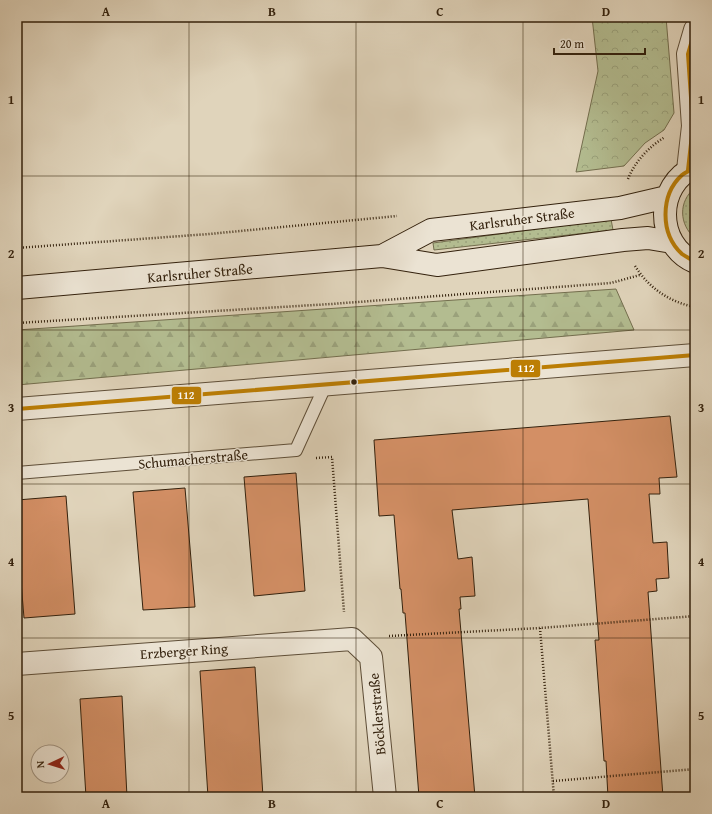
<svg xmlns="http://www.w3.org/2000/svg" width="712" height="814" font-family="'Gentium Book Plus',serif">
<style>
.grass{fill:url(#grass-dots);stroke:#736e4e}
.forest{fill:url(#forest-firs);stroke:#736e4e}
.park{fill:url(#park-crowns);stroke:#736e4e}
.building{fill:#d38f65;stroke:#33210d}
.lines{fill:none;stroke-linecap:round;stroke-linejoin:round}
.lane-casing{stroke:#5e4e38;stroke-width:14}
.street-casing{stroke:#5e4e38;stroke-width:24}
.secondary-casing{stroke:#33210d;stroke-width:24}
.path{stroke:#33210d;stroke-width:2.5;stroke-dasharray:1 2;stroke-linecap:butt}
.lane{stroke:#ebe3d3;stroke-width:12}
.street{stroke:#ebe3d3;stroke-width:22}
.secondary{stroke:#ebe3d3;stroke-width:22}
.bus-1-casing{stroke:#ebe3d3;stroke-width:7}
.bus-1{stroke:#bc7e04;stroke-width:4}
.grid{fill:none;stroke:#33210d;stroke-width:1;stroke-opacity:0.55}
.bus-dot{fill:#33210d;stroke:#ebe3d3;stroke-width:1.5}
.labels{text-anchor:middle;stroke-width:3;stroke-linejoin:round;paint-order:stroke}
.street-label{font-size:14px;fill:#33210d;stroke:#ebe3d3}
.line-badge{stroke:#ebe3d3;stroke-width:1.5}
.badge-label{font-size:11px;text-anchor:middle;font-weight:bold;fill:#fff}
.neatline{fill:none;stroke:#33210d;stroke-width:1.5}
.grid-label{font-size:13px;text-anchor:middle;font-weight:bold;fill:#33210d}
</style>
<defs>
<pattern id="grass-dots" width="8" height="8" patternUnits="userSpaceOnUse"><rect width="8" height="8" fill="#b3bc90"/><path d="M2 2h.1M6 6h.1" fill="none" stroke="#9aa17b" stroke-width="1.8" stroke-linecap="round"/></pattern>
<pattern id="forest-firs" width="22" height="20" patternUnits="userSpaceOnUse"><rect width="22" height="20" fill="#b3bc90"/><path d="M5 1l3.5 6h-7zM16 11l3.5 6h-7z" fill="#9aa17b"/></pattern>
<pattern id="park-crowns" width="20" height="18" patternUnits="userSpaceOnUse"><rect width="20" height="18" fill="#b3bc90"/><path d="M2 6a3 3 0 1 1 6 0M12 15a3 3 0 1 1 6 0" fill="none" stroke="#9aa17b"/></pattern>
</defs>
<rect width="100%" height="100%" fill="#e0d4bb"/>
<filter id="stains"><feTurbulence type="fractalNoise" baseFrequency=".005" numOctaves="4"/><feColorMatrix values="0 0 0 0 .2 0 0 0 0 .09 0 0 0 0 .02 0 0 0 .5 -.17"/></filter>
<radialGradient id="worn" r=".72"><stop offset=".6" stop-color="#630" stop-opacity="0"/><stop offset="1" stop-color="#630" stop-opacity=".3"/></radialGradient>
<path class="grass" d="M695,188V238C679,225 678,201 695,188Z
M611,219L613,230L434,250L433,243Z"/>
<path class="forest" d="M616,289L634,330L17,385V330Z"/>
<path class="park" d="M592,17H666L674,113L664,130L645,143L624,166L576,172L598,71Z"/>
<path class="building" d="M670,416L677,477L659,478L660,494H649L653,543L667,542L669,578L656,579L657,591L648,592L663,797H608L606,761H604L595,640H599L588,499L452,510L458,559L472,557L475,596L460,597L461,609H459L475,797H419L405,613H403L401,589H400L394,515L379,516L374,440Z
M296,473L305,591L254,596L244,477Z
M185,488L195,607L143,610L133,492Z
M66,496L75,614L24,618L17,533V500Z
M255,667L263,797H208L200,671Z
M122,696L127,797H86L80,699Z"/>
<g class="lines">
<defs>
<path id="lane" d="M17,473L296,450L326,384"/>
<path id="street" d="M688,170L693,126L688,54L695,30
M17,409L695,355
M17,664L352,639L371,657L385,797"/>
<path id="secondary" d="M695,167C655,184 655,245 695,262
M382,256L431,230L620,208L667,197
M17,288L382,256L437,265L623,240L648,238L672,242"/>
</defs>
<use href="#lane" class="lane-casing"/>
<use href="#street" class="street-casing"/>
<use href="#secondary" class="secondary-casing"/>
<path class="path" d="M628,179C635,161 650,146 665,137
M17,248L209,234L397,216
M635,266C649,288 669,302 695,307
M17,323L331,304L611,283L640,275
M316,458L332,457L344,612
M540,628L554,797
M389,636L540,628L695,616
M553,781L695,769"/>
<use href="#lane" class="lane"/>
<use href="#street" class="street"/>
<use href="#secondary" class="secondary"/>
<defs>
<path id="bus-1" d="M695,167C691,170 686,172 682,175C660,195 660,234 682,254C686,257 691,259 695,262
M688,170L693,126L688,54L695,30
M17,409L695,355"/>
</defs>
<use href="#bus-1" class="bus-1-casing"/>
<use href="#bus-1" class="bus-1"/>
</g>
<path class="grid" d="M189,17V797M356,17V797M523,17V797M17,176H695M17,330H695M17,484H695M17,638H695"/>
<circle class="bus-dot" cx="354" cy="382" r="3.5"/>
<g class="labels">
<g class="street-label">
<text transform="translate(522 219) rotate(-7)" y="5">Karlsruher Straße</text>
<text transform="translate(200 273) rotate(-5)" y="5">Karlsruher Straße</text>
<text transform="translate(193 459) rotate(-5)" y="5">Schumacherstraße</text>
<text transform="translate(184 651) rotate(-4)" y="5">Erzberger Ring</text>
<text transform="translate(377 714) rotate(-95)" y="5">Böcklerstraße</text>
</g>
</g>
<g class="line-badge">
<rect x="510" y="359" width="31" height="19" rx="4" fill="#bc7e04"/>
<rect x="171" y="386" width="31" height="19" rx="4" fill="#bc7e04"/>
</g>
<g class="badge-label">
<text x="526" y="372">112</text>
<text x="186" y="399">112</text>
</g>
<rect width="712" height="814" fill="none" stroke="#e0d4bb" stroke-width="44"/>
<g transform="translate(50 764) rotate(266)"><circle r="19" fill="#ebe3d3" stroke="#a19584"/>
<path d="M0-3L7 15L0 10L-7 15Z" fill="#8f2418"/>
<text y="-6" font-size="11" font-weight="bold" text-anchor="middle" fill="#33210d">N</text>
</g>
<path d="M554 48v6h91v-6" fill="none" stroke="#33210d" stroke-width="2"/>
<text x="560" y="48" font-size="12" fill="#33210d" stroke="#ebe3d3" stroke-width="3" paint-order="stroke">20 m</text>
<rect x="22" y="22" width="668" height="770" class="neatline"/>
<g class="grid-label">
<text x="106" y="16">A</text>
<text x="272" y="16">B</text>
<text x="440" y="16">C</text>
<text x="606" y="16">D</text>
<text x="11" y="104">1</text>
<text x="701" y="104">1</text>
<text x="11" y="258">2</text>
<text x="701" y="258">2</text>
<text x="11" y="412">3</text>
<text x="701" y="412">3</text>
<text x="11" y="566">4</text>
<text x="701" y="566">4</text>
<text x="11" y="720">5</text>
<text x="701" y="720">5</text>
<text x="106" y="808">A</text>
<text x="272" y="808">B</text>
<text x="440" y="808">C</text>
<text x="606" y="808">D</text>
</g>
<rect width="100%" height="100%" filter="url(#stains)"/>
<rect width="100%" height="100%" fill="url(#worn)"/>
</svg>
